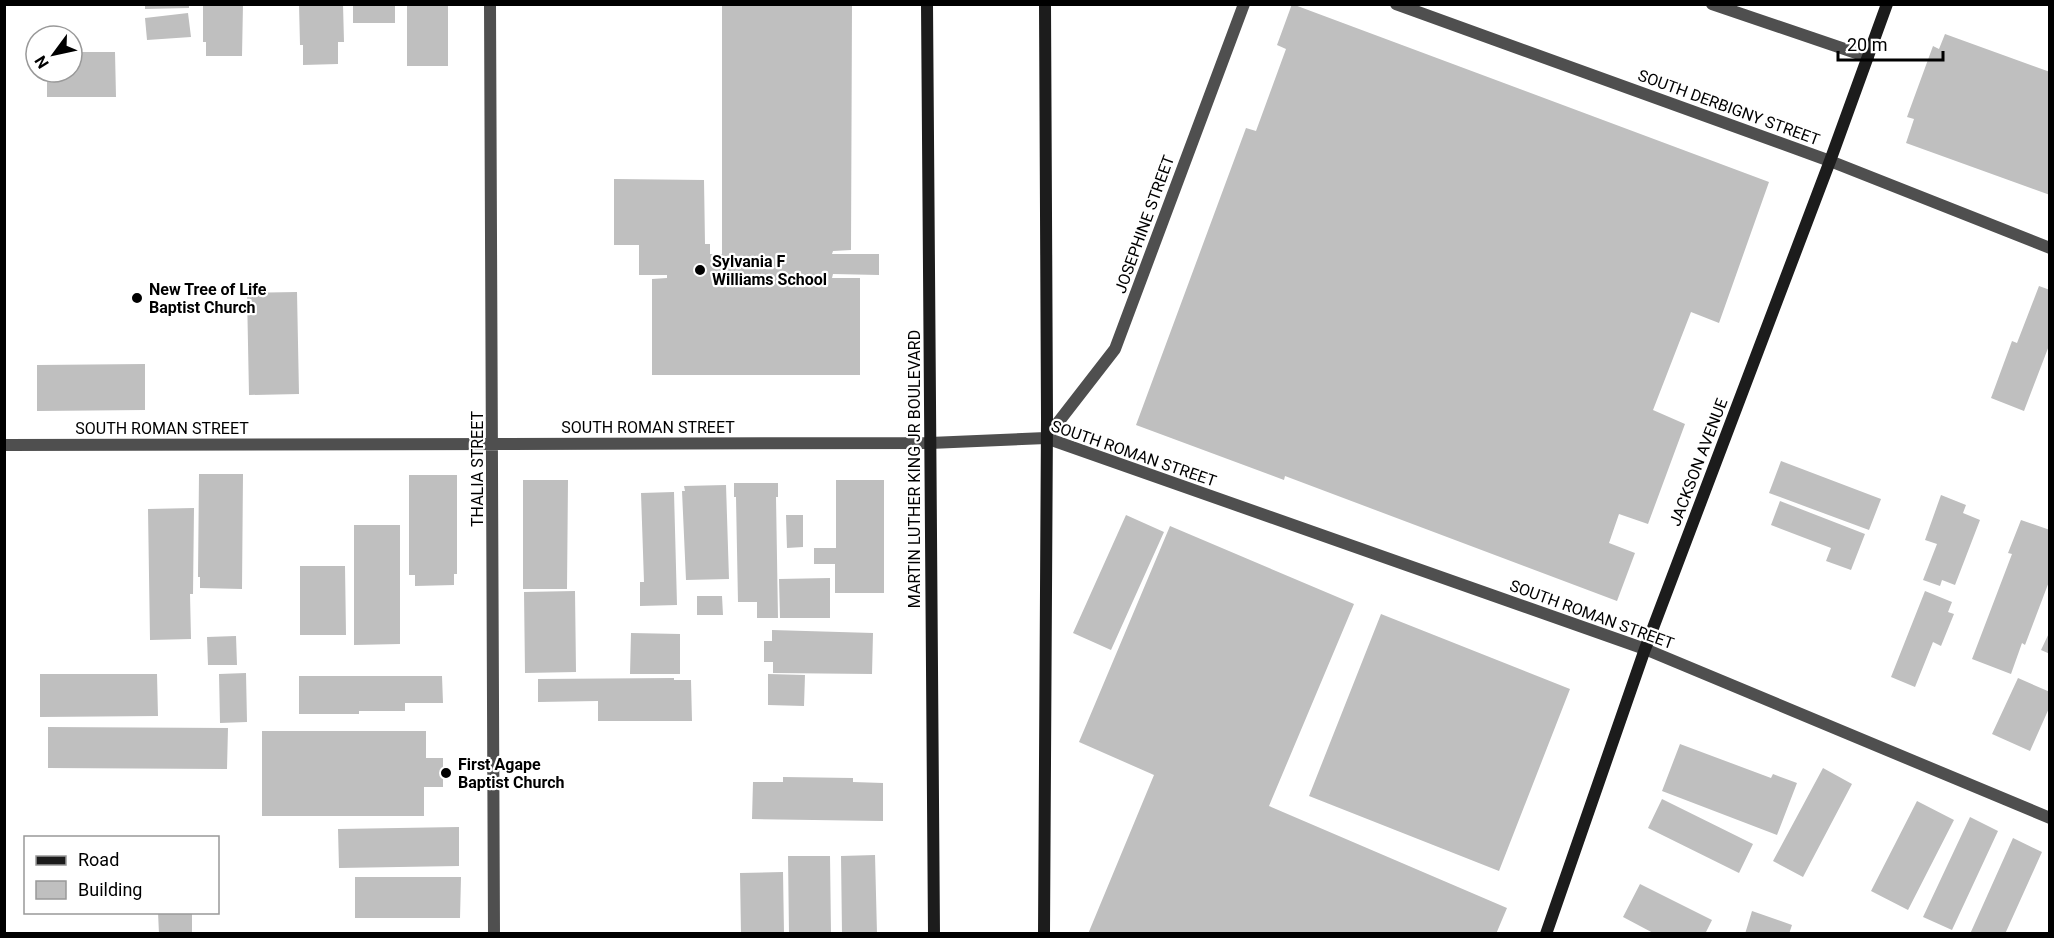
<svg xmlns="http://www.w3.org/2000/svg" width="2054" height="938" font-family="Roboto,sans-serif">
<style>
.building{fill:#bfbfbf}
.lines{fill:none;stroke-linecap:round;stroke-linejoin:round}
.lane{stroke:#4f4f4f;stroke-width:12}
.street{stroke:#4f4f4f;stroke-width:12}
.secondary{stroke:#1c1c1c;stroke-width:12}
.poi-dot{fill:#000;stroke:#fff;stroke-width:2}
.labels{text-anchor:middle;stroke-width:4.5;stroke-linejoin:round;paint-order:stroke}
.street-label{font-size:16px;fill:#000;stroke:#fff}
.poi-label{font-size:16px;font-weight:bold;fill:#000;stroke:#fff;text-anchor:start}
</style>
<rect width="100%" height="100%" fill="#fff"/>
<path class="building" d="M145,4H189V8L145,9Z
M203,4H243L242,56H206V42H203Z
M299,4H343L344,42H338V64L303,65V45H300Z
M353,4H395V23H353Z
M407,4H448V66H407Z
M722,4H852L851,250L833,251L832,254H879V275L833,274L832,278H860V375H652V279L667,278V275H639V245H614V179L704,180L705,244H710V254H722Z
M1292,4L1769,182L1719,323L1691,312L1653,410L1685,424L1648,524L1619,514L1609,543L1635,553L1617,601L1285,476L1284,480L1136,425L1246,128L1256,131L1286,49L1277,45Z
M188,13L191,37L147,40L145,18Z
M1945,34L2050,72V195L1906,143L1914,119L1907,117L1933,46L1939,49Z
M72,52H115L116,97H47V72H72Z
M2039,286L2050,290V343L2024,411L1991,398L2012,341L2017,343Z
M297,292L299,394L249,395L247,293Z
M145,364V410L37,411V365Z
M1781,461L1881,499L1869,530L1769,493Z
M199,474H243L242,589L200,588V577H198Z
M409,475H457V574H454V585L415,586V575H409Z
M523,480H568L567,589H523Z
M836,480H884V593H835V564H814V548H836Z
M734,483H778V497H776L778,618H757V602H738L736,497H734Z
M726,485L729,579L686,580L682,491H685L684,486Z
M674,492L677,605L640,606V582H644L641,493Z
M1941,495L1966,505L1963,513L1980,520L1955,585L1942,580L1940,586L1923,580L1937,544L1925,540Z
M1780,501L1865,534L1851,570L1826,561L1831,548L1771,525Z
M194,508L193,594H190L191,639L150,640L148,509Z
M786,515H803V547L787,548Z
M1126,515L1164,532L1111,650L1073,633Z
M2021,520L2050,530V579L2025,645L2022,643L2011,674L1972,659L2012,554L2008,553Z
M354,525H400V644L354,645Z
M1170,526L1354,604L1269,806L1507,908L1496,934H1088L1154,775L1079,742Z
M300,566H345L346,635H300Z
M830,578V618H780L779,579Z
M575,591L576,672L525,673L524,592Z
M1925,591L1952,602L1948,612L1954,614L1941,646L1933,642L1915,687L1891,677Z
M697,596H722L723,615H697Z
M1381,614L1570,689L1499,871L1309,796Z
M772,630L873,633L872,674L773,673V662H764V641H772Z
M2050,631V654L2041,650Z
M631,633L680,634V674H630Z
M236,636L237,665H208L207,637Z
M246,673L247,722L220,723L219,674Z
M40,674H157L158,716L40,717Z
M768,674L805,675L804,706L768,705Z
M299,676H442L443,703H405V711H359V714H299Z
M674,678V680H691L692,721H598V701L538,702V679Z
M2018,678L2050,692V706L2030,751L1992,734Z
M48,727L228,728L227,769L48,768Z
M262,731H426V758H443V787H424V816H262Z
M1680,744L1771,778L1773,774L1797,783L1777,835L1662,791Z
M1823,768L1852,784L1803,877L1773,861Z
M783,777L853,778V782L883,783V821L752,819L753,782H783Z
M1662,799L1753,844L1739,873L1648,828Z
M1917,801L1954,820L1908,910L1871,891Z
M1970,817L1998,831L1952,930L1923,917Z
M459,827V866L339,868L338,829Z
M2013,838L2042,852L2005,934H1970Z
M875,855L877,934H842L841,856Z
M788,856H830L831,934H789Z
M783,872L784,934H741L740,873Z
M355,877H461L460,918H355Z
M1640,884L1712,920L1705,934H1655L1623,917Z
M1752,911L1792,925L1789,934H1745Z
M158,912H192V934H159Z"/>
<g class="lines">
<path class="lane" d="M1712,4L1868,57"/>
<path class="street" d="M490,4L494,934
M1396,4L1830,161L2050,248
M1046,438L1115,349L1244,4
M4,445L930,443L1046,438L1645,649L2050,818"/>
<path class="secondary" d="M927,4L934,934
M1044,934L1047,419L1045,4
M1546,934L1645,649L1830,161L1887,4"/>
</g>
<g class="poi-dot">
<circle cx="700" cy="270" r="6"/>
<circle cx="137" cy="298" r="6"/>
<circle cx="446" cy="773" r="6"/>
</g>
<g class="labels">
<g class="street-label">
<text transform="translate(1729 107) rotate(20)" y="6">SOUTH DERBIGNY STREET</text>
<text transform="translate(1144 224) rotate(-70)" y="6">JOSEPHINE STREET</text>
<text x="648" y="433">SOUTH ROMAN STREET</text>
<text x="162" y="434">SOUTH ROMAN STREET</text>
<text transform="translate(1134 453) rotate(19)" y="6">SOUTH ROMAN STREET</text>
<text transform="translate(1698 462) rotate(-69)" y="6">JACKSON AVENUE</text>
<text transform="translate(477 469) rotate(-90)" y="6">THALIA STREET</text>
<text transform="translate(914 469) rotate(-90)" y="6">MARTIN LUTHER KING JR BOULEVARD</text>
<text transform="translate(1592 614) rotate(20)" y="6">SOUTH ROMAN STREET</text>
</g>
<g class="poi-label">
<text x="712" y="267">Sylvania F<tspan x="712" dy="18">Williams School</tspan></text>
<text x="149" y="295">New Tree of Life<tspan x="149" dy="18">Baptist Church</tspan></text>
<text x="458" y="770">First Agape<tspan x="458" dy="18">Baptist Church</tspan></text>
</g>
</g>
<rect width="2054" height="938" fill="none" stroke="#000000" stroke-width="12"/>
<rect x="24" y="836" width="195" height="78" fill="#ffffff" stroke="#999999" stroke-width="1.5"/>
<rect x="36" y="856" width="30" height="9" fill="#1c1c1c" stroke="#999999" stroke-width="1.5"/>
<text x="78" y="866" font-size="18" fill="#000000">Road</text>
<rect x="36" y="881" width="30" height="18" fill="#bfbfbf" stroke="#999999" stroke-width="1.5"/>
<text x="78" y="896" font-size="18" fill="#000000">Building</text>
<g transform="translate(54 54) rotate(237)"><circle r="28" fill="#ffffff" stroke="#999999" stroke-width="1.5"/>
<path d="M0-4.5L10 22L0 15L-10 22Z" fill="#000000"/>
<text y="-9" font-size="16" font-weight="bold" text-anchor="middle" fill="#000000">N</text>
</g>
<path d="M1838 51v9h105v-9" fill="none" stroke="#000000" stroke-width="3"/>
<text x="1847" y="51" font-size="18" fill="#000000" stroke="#ffffff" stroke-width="4.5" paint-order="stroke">20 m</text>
</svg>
